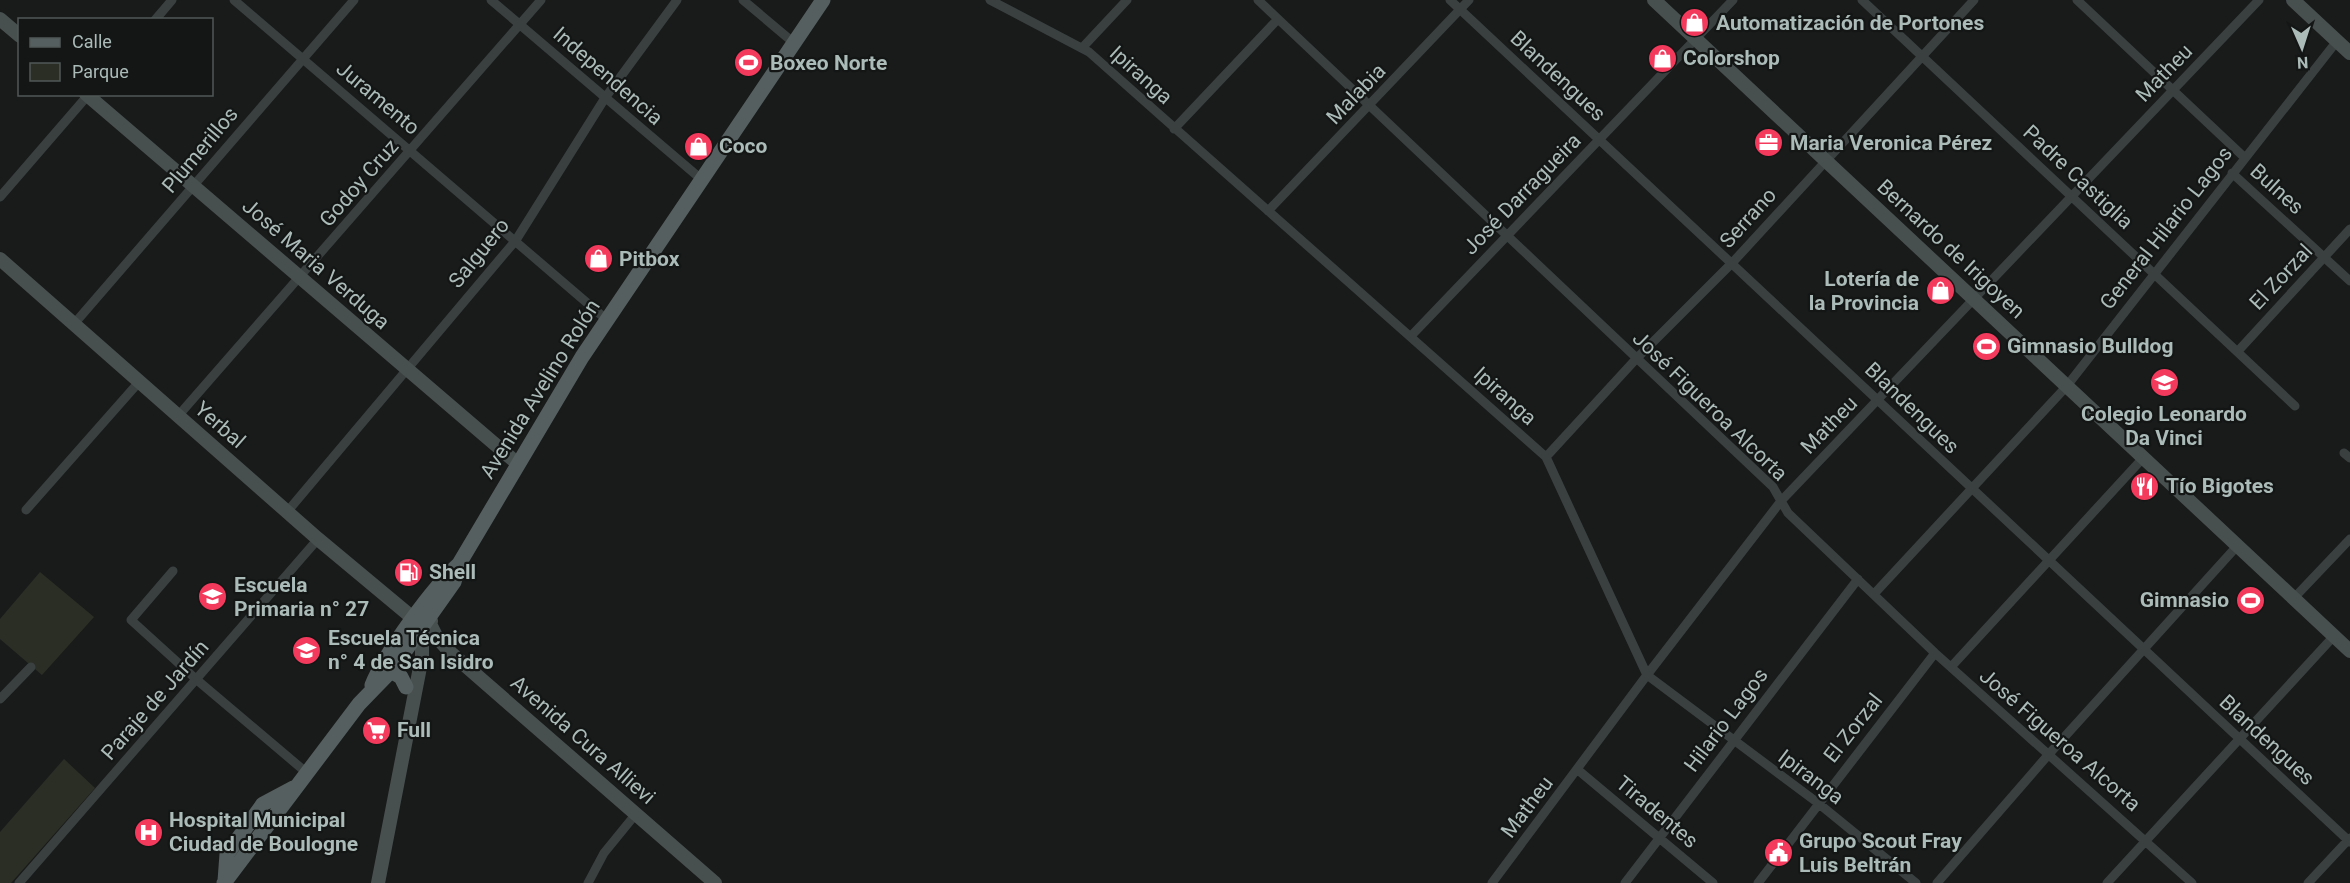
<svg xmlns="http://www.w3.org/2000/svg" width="2350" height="883" font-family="Roboto,sans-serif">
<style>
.green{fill:#2b2e25}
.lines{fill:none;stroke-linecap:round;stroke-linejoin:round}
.street{stroke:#3a4040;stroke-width:9}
.secondary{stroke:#48504f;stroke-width:14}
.primary{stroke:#565f5f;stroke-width:15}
.labels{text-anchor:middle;stroke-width:4.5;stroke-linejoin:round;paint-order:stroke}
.poi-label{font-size:21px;font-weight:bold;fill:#abbbb8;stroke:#141616;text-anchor:start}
.street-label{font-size:21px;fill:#abbbb8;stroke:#141616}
</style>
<rect width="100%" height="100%" fill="#191b1b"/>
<path class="green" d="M40,572L94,617L42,675L0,639V619Z
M64,759L95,788L11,883H0V832Z"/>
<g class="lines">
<path class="street" d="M234,0L607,320
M491,0L701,179
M743,0L794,43
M990,0L1089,52L1546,457L1647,675L1818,803L1916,883
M1258,0L1773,487L1788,513L1935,653L2192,883
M1450,0L2350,842
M1862,0L2295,406
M2077,0L2244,157
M155,20L172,0
M1082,48L1127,0
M1174,129L1278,19
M2232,173L2350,281
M0,197L89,94
M1268,211L1469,0
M74,324L354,0
M1411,336L1733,0
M2239,350L2350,229
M178,416L541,0
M2344,453L2350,458
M1546,457L1636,359L1733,262L1974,0
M26,510L139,382
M287,512L516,240L605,98L677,0
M173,571L131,620L197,680L307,773
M1874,594L2066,387L2337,41
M2293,599L2350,539
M1951,667L2143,458
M0,699L31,667
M1578,770L1713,883
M19,883L318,539
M588,883L604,853L635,815
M1492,883L1647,675L1781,501L2259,0
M1625,883L1858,579
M1758,883L1935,653
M1937,883L2049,754L2238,545
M2107,883L2334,636
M2308,883L2350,838"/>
<path class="secondary" d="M1654,0L2350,651
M2293,0L2350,53
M0,19L20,36
M86,94L518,464
M0,259L318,539L414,619
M430,624L436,636L451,653L715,883
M378,883L422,657V642L431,621"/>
<path class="primary" d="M391,671L401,677L406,687
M372,685C385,653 433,587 459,564
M225,881L227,854L263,804L293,788
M224,883L359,704L391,671L454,582L459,564L582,357L823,0"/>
</g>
<defs>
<symbol id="shop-disc" viewBox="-11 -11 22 22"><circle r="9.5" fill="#f3395c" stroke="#141616"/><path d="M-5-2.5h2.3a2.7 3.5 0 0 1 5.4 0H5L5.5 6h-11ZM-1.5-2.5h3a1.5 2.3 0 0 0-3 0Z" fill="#fff"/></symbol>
<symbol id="stadium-disc" viewBox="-11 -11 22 22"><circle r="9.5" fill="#f3395c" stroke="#141616"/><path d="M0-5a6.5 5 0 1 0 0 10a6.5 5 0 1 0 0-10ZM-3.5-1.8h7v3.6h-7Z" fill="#fff"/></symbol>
<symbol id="office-disc" viewBox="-11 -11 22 22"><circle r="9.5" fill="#f3395c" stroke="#141616"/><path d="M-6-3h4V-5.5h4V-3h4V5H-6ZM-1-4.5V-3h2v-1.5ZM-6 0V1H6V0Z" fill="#fff"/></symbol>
<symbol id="school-disc" viewBox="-11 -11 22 22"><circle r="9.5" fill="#f3395c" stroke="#141616"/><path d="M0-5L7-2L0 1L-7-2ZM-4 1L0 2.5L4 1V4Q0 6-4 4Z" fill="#fff"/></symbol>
<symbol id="restaurant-disc" viewBox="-11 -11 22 22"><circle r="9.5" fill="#f3395c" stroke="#141616"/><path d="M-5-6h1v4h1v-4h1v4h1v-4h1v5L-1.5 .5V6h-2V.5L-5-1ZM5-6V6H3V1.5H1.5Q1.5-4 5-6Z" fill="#fff"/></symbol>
<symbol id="fuel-disc" viewBox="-11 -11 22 22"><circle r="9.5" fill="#f3395c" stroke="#141616"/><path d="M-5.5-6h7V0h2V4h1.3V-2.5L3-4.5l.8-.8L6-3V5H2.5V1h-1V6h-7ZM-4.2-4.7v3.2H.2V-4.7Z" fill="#fff"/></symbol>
<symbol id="supermarket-disc" viewBox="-11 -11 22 22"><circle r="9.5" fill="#f3395c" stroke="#141616"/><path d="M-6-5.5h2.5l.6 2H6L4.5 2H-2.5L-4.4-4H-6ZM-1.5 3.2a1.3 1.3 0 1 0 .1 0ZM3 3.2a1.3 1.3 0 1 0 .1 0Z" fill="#fff"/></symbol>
<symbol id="hospital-disc" viewBox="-11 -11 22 22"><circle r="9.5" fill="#f3395c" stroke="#141616"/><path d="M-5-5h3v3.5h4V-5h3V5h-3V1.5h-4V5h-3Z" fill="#fff"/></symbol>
<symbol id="civic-disc" viewBox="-11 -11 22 22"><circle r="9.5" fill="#f3395c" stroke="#141616"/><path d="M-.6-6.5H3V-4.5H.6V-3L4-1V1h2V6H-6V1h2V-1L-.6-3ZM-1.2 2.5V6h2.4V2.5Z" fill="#fff"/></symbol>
</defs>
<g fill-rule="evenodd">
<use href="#shop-disc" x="1678" y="6" width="33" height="33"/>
<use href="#shop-disc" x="1646" y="42" width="33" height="33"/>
<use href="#stadium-disc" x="732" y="46" width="33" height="33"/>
<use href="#office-disc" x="1752" y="126" width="33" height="33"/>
<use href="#shop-disc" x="682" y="130" width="33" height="33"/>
<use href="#shop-disc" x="582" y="242" width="33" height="33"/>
<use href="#shop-disc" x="1924" y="274" width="33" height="33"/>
<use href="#stadium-disc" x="1970" y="330" width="33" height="33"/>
<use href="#school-disc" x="2148" y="366" width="33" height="33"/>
<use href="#restaurant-disc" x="2128" y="470" width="33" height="33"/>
<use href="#fuel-disc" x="392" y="556" width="33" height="33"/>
<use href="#school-disc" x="196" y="580" width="33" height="33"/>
<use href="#stadium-disc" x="2234" y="584" width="33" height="33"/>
<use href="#school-disc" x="290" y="634" width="33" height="33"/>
<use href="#supermarket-disc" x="360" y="714" width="33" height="33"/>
<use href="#hospital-disc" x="132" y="816" width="33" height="33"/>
<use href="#civic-disc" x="1762" y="836" width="33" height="33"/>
</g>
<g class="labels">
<g class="poi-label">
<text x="1716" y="30">Automatización de Portones</text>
<text x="1683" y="65">Colorshop</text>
<text x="770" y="70">Boxeo Norte</text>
<text x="1790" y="150">Maria Veronica Pérez</text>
<text x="719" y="153">Coco</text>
<text x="619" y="266">Pitbox</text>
<text x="1919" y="286" text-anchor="end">Lotería de<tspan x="1919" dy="24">la Provincia</tspan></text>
<text x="2007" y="353">Gimnasio Bulldog</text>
<text x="2164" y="421" text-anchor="middle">Colegio Leonardo<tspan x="2164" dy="24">Da Vinci</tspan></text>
<text x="2166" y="493">Tío Bigotes</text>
<text x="429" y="579">Shell</text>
<text x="234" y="592">Escuela<tspan x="234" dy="24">Primaria n° 27</tspan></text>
<text x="2229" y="607" text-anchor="end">Gimnasio</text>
<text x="328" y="645">Escuela Técnica<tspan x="328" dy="24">n° 4 de San Isidro</tspan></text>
<text x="397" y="737">Full</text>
<text x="169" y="827">Hospital Municipal<tspan x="169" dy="24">Ciudad de Boulogne</tspan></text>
<text x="1799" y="848">Grupo Scout Fray<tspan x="1799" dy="24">Luis Beltrán</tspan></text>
</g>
<g class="street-label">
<text transform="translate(2164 73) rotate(-46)" y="7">Matheu</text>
<text transform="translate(1141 75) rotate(42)" y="7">Ipiranga</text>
<text transform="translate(608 76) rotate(41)" y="7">Independencia</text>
<text transform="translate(1558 76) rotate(43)" y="7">Blandengues</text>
<text transform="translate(1356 94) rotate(-46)" y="7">Malabia</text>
<text transform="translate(378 98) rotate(40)" y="7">Juramento</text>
<text transform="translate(200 150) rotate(-50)" y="7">Plumerillos</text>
<text transform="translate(2078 177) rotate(43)" y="7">Padre Castiglia</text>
<text transform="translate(359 183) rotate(-49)" y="7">Godoy Cruz</text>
<text transform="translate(2277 189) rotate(42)" y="7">Bulnes</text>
<text transform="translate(1522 194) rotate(-46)" y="7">José Darragueira</text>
<text transform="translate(1748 218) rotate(-48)" y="7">Serrano</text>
<text transform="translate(2166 228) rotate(-52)" y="7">General Hilario Lagos</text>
<text transform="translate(1951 249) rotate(43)" y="7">Bernardo de Irigoyen</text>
<text transform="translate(479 253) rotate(-51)" y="7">Salguero</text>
<text transform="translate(316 264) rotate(41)" y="7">José Maria Verduga</text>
<text transform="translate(2281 277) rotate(-47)" y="7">El Zorzal</text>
<text transform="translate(540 389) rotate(-58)" y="7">Avenida Avelino Rolón</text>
<text transform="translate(1505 396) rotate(42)" y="7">Ipiranga</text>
<text transform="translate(1710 406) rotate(44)" y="7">José Figueroa Alcorta</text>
<text transform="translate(1912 408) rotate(44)" y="7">Blandengues</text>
<text transform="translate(220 425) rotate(41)" y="7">Yerbal</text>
<text transform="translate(1829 425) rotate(-46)" y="7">Matheu</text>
<text transform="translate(155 700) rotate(-49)" y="7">Paraje de Jardín</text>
<text transform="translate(1726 720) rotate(-53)" y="7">Hilario Lagos</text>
<text transform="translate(1853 728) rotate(-52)" y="7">El Zorzal</text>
<text transform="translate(583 740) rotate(41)" y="7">Avenida Cura Allievi</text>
<text transform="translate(2060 740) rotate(41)" y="7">José Figueroa Alcorta</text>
<text transform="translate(2267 740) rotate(43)" y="7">Blandengues</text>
<text transform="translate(1811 777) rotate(37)" y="7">Ipiranga</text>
<text transform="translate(1527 807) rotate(-53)" y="7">Matheu</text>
<text transform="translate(1657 812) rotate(40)" y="7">Tiradentes</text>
</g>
</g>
<rect x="18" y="18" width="195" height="78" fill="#141616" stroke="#505857" stroke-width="1.5"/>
<rect x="30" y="38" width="30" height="9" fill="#565f5f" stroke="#505857" stroke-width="1.5"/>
<text x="72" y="48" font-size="18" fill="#abbbb8">Calle</text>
<rect x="30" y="63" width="30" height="18" fill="#2b2e25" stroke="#505857" stroke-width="1.5"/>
<text x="72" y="78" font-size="18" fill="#abbbb8">Parque</text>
<g transform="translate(2302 48) rotate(177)" stroke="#141616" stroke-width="4.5" paint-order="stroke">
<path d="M0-4.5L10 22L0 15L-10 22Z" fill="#abbbb8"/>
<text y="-9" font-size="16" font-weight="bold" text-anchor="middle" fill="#abbbb8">N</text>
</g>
</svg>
